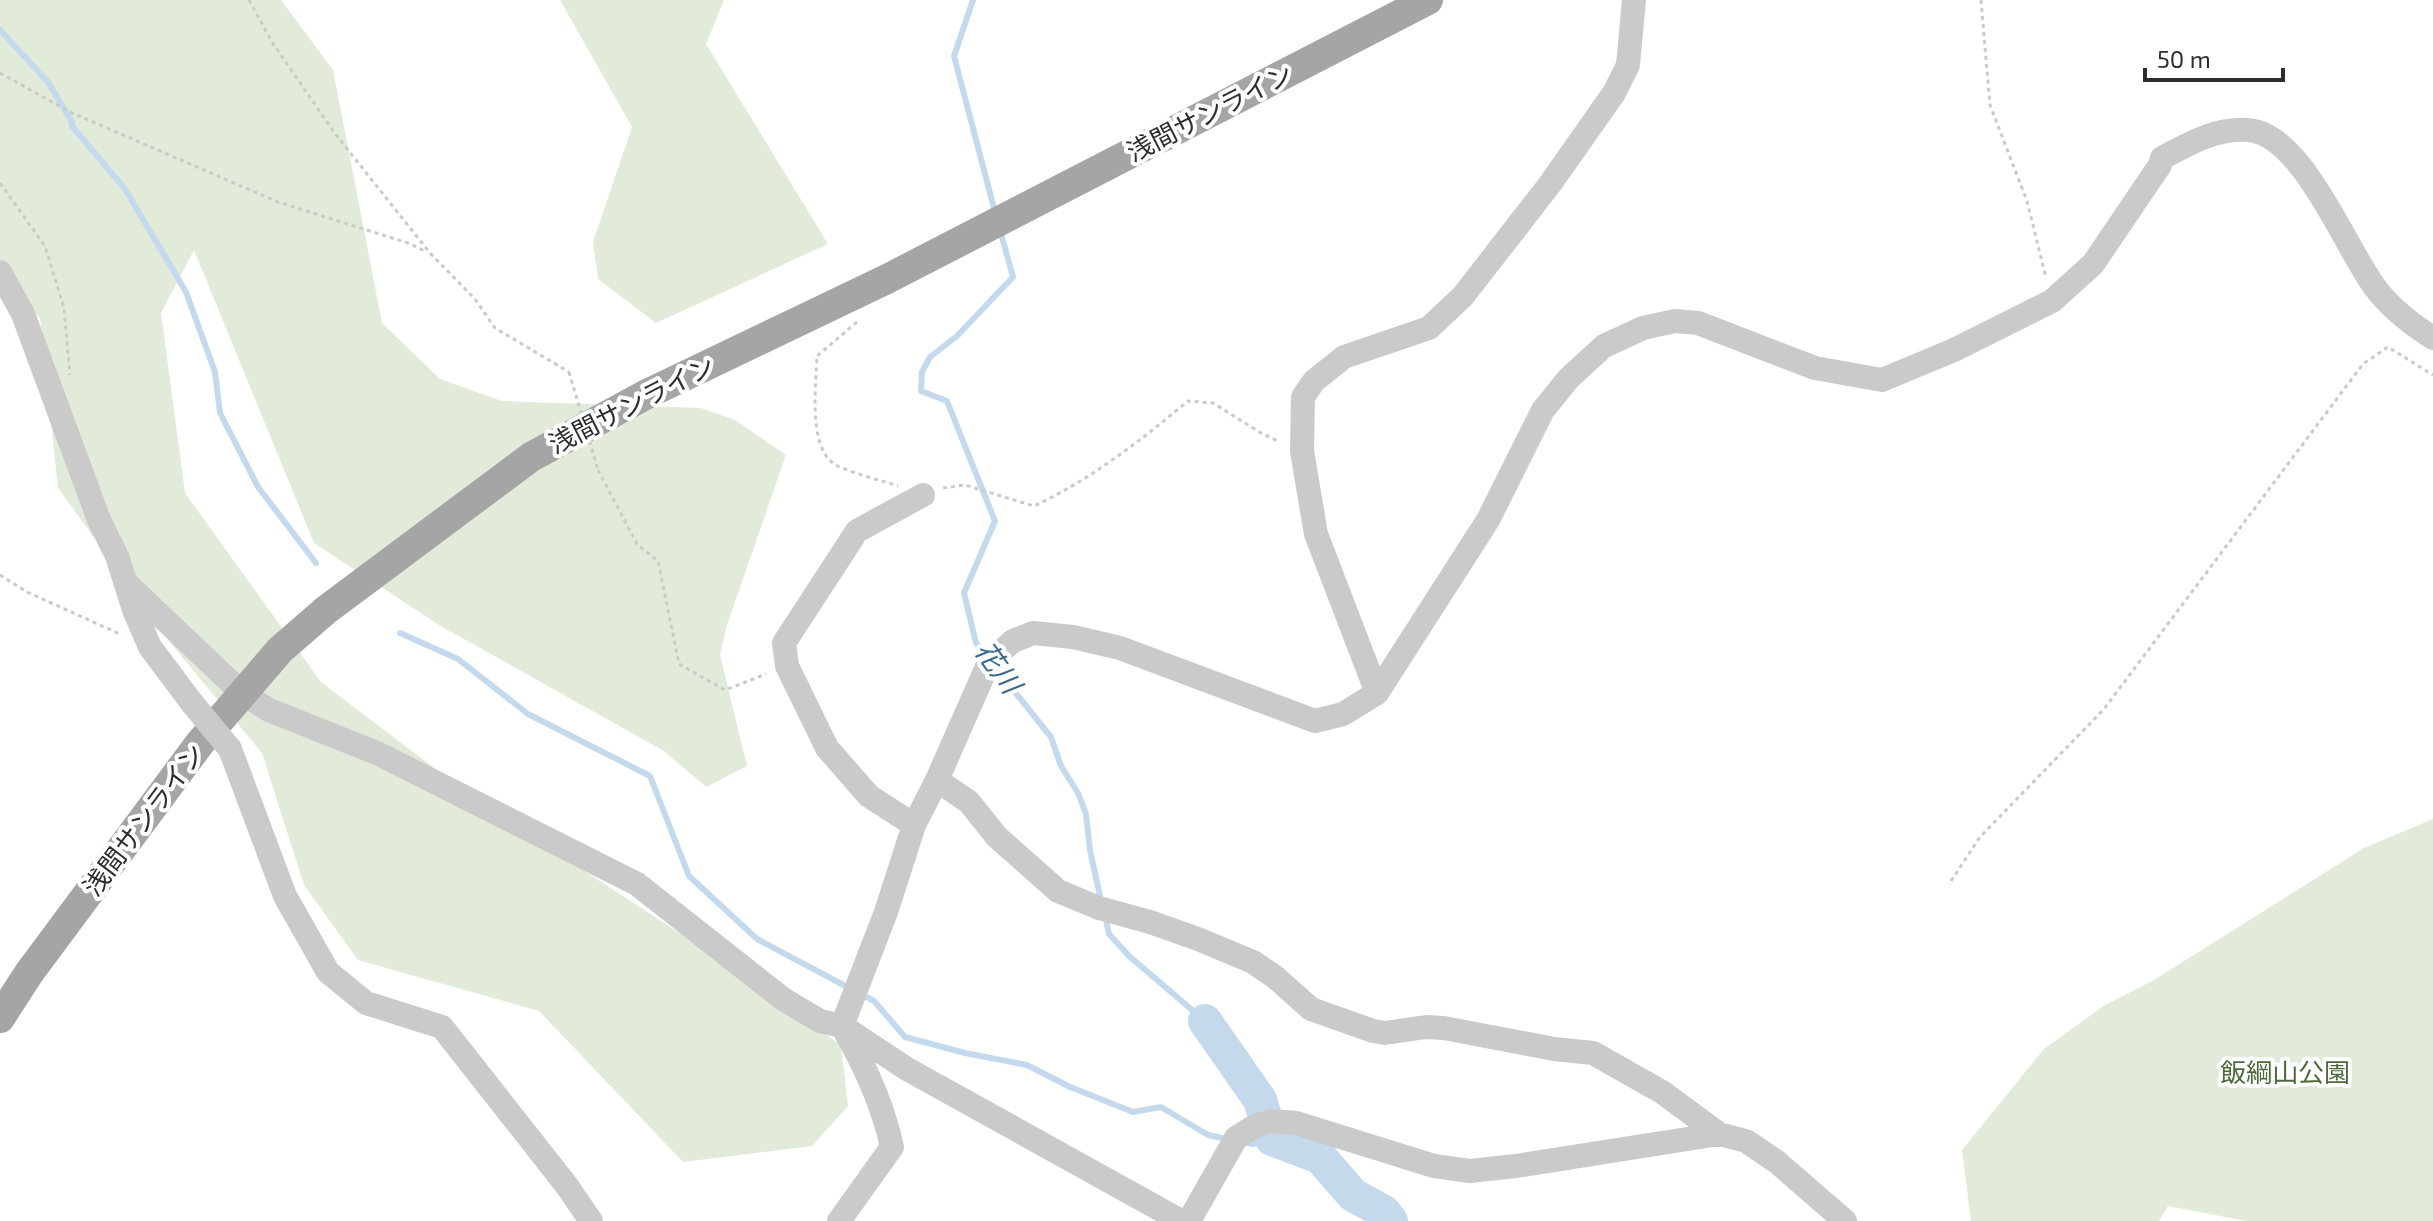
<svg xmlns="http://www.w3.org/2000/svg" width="2433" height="1221" font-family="'Exo 2','Noto Sans JP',sans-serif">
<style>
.green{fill:#e2ebd9}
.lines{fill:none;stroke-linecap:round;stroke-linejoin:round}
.stream{stroke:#c4daec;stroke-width:6}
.river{stroke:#c4daec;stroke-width:34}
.path{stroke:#cacaca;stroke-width:3;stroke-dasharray:4 4;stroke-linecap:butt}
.minor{stroke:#cacaca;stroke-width:24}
.major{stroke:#a5a5a5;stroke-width:30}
.path-bridge{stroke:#cacaca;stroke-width:3;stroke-dasharray:4 4;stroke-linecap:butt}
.minor-bridge{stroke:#cacaca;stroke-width:24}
.labels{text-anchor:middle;stroke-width:8;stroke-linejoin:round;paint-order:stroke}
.street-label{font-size:26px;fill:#2d2d2d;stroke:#fff}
.park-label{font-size:26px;fill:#4d6a39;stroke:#fff}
.water-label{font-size:28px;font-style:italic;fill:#386991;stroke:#fff}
</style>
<rect width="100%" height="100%" fill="#fff"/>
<path class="green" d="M0,0H281L333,70L382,323L440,379L502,401L701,408L735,420L786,455L727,625L720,655L747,766L706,787L664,751L439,625L314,543L194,250L161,313L185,493L321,682L487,808L666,924L841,1045L848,1106L812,1146L683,1162L539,1011L358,960L304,885L262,753L172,645L58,488L40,318L0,274Z
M560,0H724L706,44L828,244L656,323L598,279L593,242L632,127Z
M2433,819V1221H2246L2168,1206L2159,1221H1971L1962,1150L2044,1049L2105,1005L2154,980L2364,848Z"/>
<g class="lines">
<path class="stream" d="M973,0L954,56L995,212
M0,30L48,82L72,122V126L125,189L186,292L215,372L220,413L258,487L316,563
M400,633L458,659L528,714L650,776L689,876L757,939L851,989
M987,657L976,643L964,593L995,521L947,401L921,391L922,372L930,357L957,336L1013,277L1000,230
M994,666L1051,737L1061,766L1078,793L1086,814L1090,850L1101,901
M1105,916L1109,934L1129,956L1205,1021
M861,994L874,1001L905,1037L965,1053L1027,1065L1070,1087L1133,1112L1161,1107L1208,1135L1227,1139
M1242,1142L1253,1144L1272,1139"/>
<path class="river" d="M1205,1021L1260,1100L1272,1139L1320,1157L1353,1195L1384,1212L1391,1221"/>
<path class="path" d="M249,0L272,42L336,135L430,253L475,299L495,328L569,372
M1981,0L1990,105L2027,201L2046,278
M0,73L70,112L278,202L408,243L427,252
M0,183L45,246L64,308L70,375
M857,322L817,356C816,383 808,444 833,463C843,471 884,481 898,486
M598,470L637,544L658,561L679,664L725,690L766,674
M943,488L965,485L1034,506C1090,480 1140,441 1188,401L1213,403L1261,433L1280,442
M0,575L27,592L122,635
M1951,881L1980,837L2104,709L2363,364L2388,347L2433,375"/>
<path class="minor" d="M0,272L23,314L99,520L117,556L134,610L150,647L192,703
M125,582L242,693L269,710L379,754L637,884L783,999L820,1021L842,1026L907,1069L1181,1221
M1377,693L1316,534L1302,451L1303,397L1314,381L1344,357L1429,328L1463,296L1550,184L1614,93L1628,65L1634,0
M230,749L285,896L328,972L366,1003L442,1027L567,1186L591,1221
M937,780L969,802L997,837L1058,891L1099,908L1150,922L1198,939L1253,962L1275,977L1311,1009L1373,1031L1385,1033L1426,1027L1444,1028L1554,1049L1593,1053L1662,1092L1719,1134
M914,825L869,796L827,748L787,666L784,643L857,531L923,495
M842,1026L886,912L914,825L937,780L989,662L1013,641L1033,633L1073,637L1120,648L1315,721L1343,714L1377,693L1488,520L1543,410L1569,378L1604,346L1643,328L1675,321L1698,323L1815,368L1882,380L1954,350L2052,301L2093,264L2160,165L2162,158C2189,144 2215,128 2247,130C2301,132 2344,245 2374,286C2389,307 2411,324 2433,338
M839,1221L892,1147C883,1105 866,1068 845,1031
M1189,1221L1236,1138L1255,1126L1272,1121L1296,1123L1434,1166L1470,1171L1516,1166L1719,1134L1746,1141L1777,1162L1845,1221"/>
<path class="major" d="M0,1018L29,973L200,743L280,650L326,610L531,457L647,394L887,279L1428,0"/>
<path class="path-bridge" d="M569,372L598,470"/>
<path class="minor-bridge" d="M192,703L230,749"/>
</g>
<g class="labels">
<g class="street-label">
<text transform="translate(1210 113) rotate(-27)" y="9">浅間サンライン</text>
<text transform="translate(632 405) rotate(-27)" y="9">浅間サンライン</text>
<text transform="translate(144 820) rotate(-53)" y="9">浅間サンライン</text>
</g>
<g class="park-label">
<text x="2285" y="1082">飯綱山公園</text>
</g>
<g class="water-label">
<text transform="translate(998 667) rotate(54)" y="10">花川</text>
</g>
</g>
<path d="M2145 68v12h138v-12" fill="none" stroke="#2d2d2d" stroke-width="4"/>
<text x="2157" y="68" font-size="24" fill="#2d2d2d" stroke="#ffffff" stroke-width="6" paint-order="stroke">50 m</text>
</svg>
